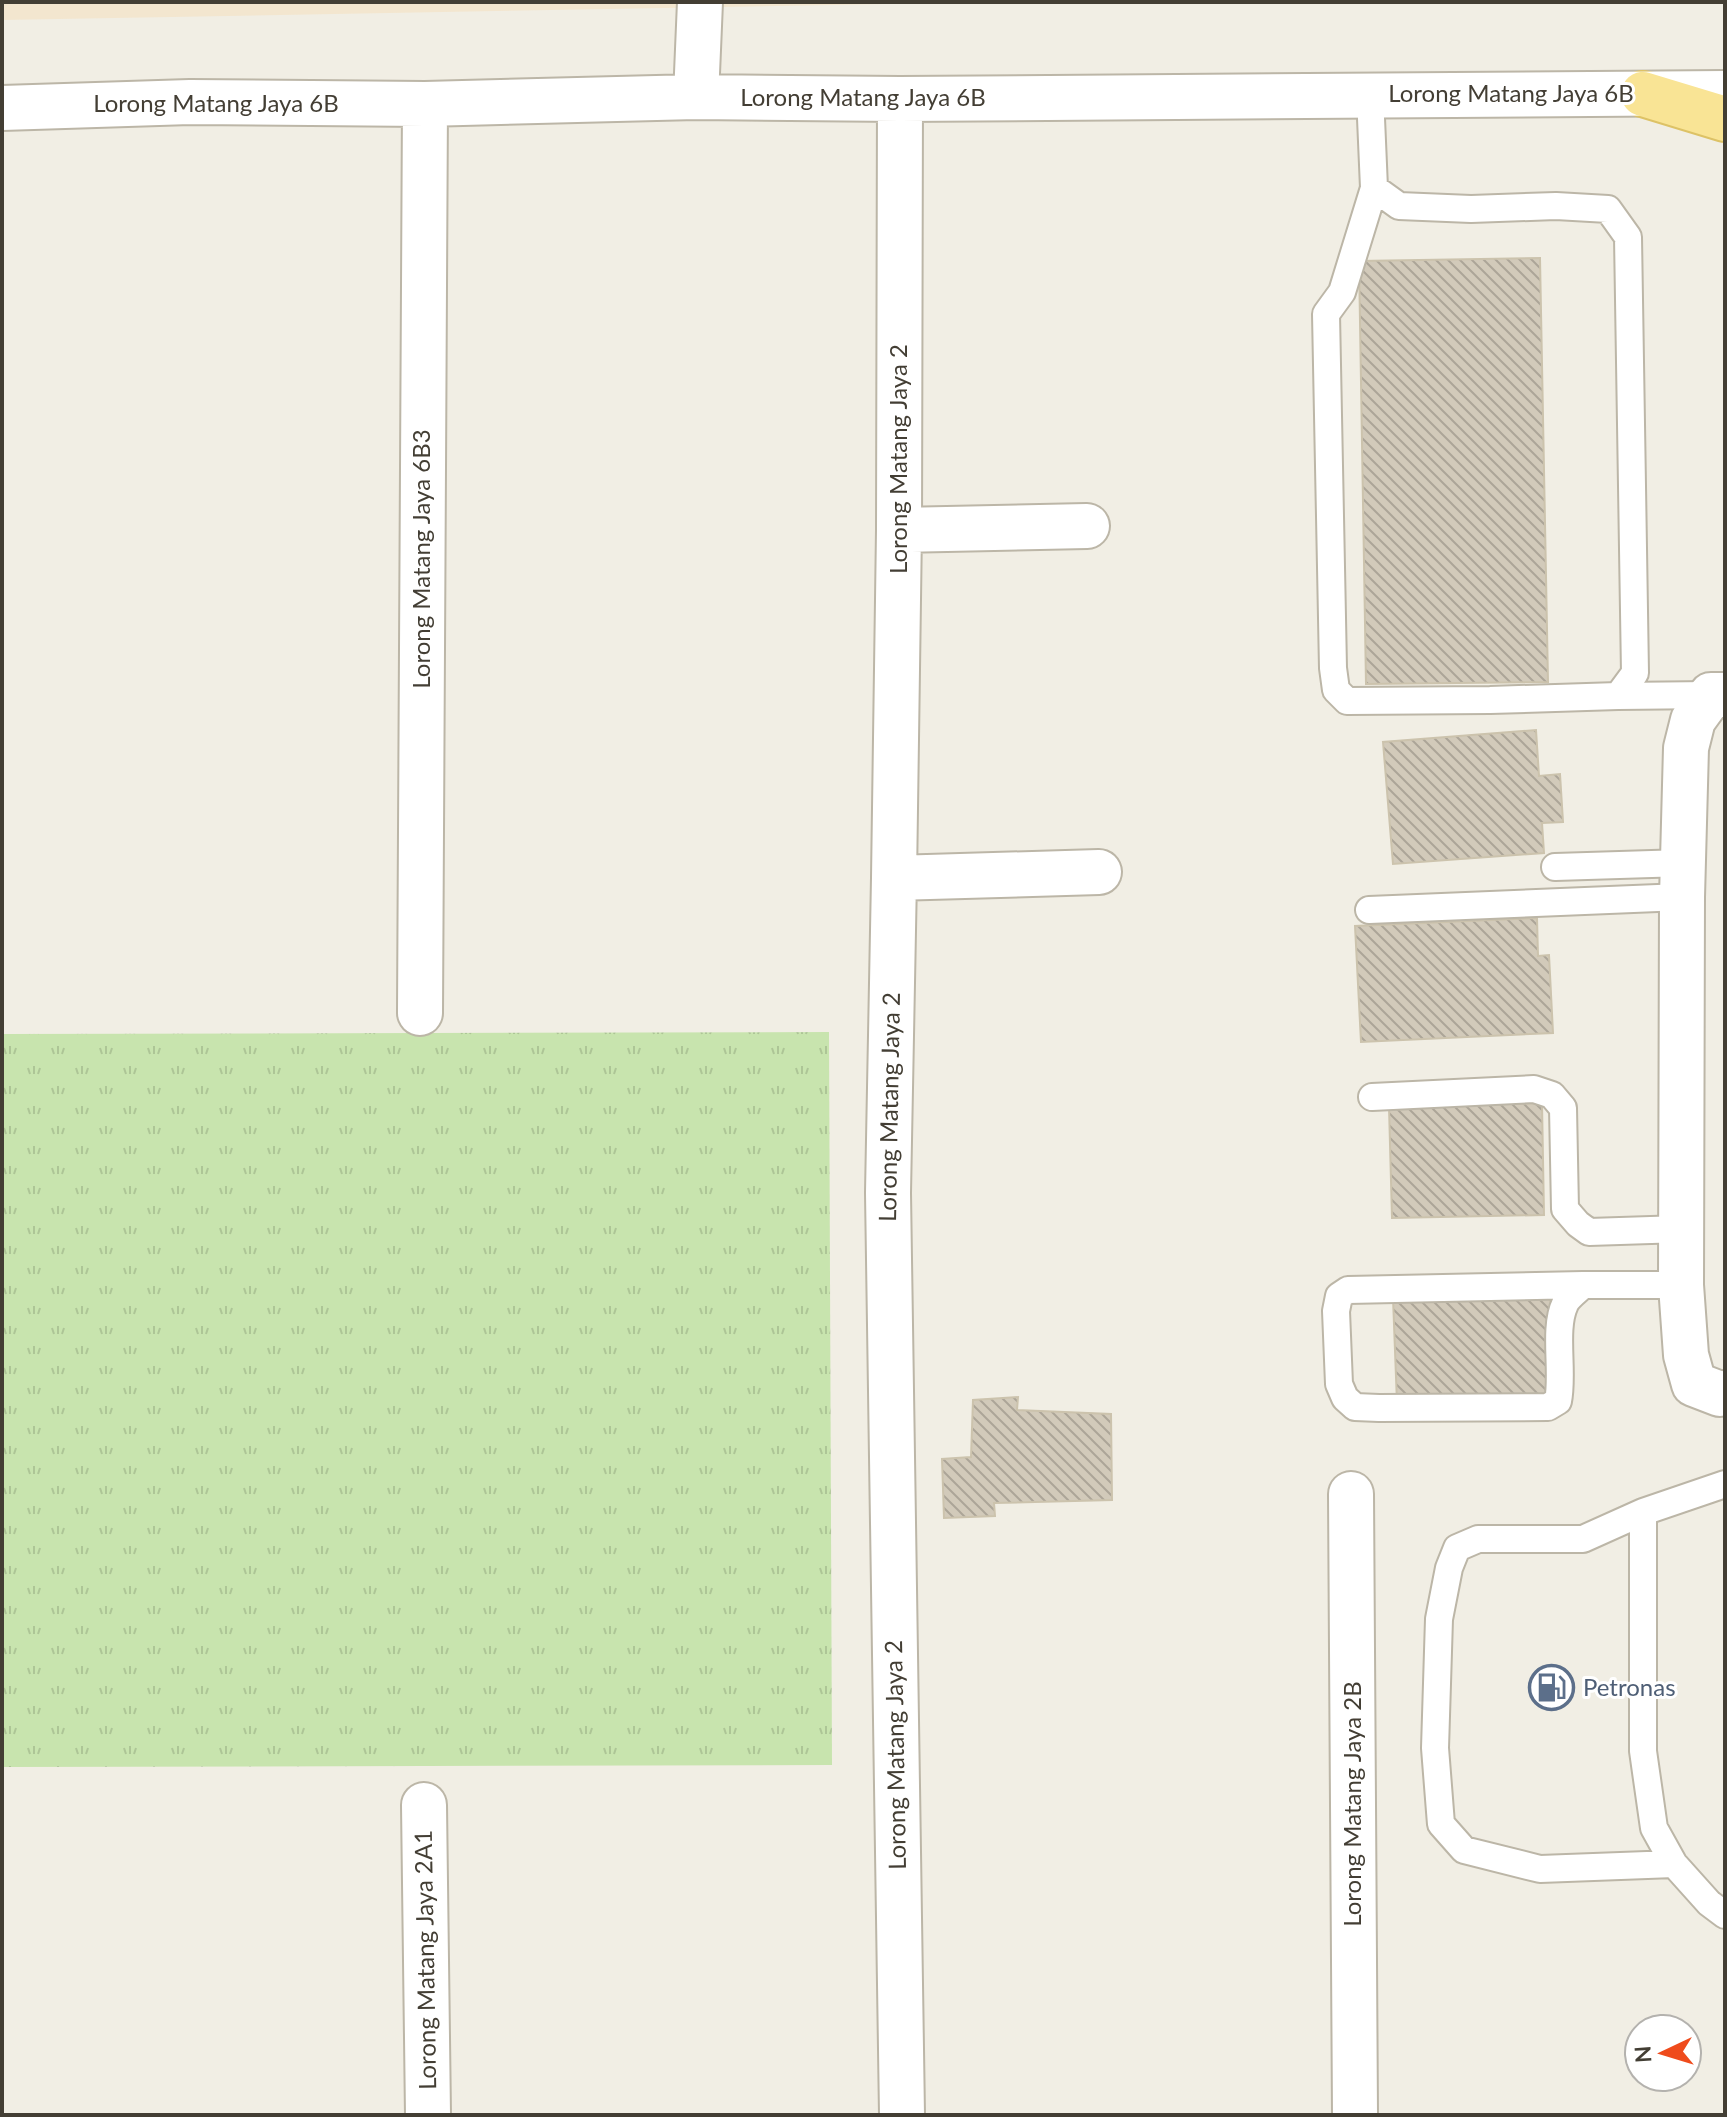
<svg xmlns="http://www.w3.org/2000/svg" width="1727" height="2117" font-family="Lato,sans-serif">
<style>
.commercial{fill:#f3e6cf}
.grass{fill:url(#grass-tufts)}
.building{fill:url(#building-back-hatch);stroke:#ccc3ad;stroke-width:2}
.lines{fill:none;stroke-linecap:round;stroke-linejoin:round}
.lane-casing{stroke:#bcb6a7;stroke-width:30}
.street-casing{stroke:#bcb6a7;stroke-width:48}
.primary-casing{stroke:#ddc266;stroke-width:48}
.lane{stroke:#fff;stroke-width:26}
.street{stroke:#fff;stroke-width:44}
.primary{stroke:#f9e495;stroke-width:44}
.labels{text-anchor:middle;stroke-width:6;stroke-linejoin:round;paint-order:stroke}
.street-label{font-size:24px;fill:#433e34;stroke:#fff}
.service-label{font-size:24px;fill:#4e5e75;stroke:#fff;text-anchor:start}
</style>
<defs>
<pattern id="grass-tufts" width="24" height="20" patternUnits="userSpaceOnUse" patternTransform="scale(2)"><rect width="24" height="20" fill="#c8e4ae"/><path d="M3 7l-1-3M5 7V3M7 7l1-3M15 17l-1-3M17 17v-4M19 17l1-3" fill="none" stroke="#adc596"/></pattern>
<pattern id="building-back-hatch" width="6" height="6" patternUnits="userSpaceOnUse" patternTransform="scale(2)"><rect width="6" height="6" fill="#d2caba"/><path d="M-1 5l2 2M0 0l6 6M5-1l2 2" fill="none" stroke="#aca598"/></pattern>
</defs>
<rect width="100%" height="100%" fill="#f1eee4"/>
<path class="commercial" d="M2,2H997L2,20Z"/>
<path class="grass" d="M829,1032L832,1765L2,1767V1034Z"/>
<path class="building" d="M1540,258L1548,682L1366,684L1359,261Z
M1536,730L1539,776L1560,774L1563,822L1542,823L1544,853L1393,864L1383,742Z
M1537,918L1538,956L1549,955L1553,1033L1361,1042L1355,926Z
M1542,1103L1544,1215L1392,1218L1389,1107Z
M1550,1292L1554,1397L1397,1403L1393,1298Z
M1018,1397L1017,1410L1111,1414L1112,1500L994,1503L995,1516L944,1518L942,1459L971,1457L973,1400Z"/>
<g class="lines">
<defs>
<path id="lane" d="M1370,95L1374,188L1399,206L1471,209L1556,206L1608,209L1628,237L1635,673L1618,696L1490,700L1347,701L1336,690L1333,668L1326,314L1342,292L1374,188
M1618,696L1711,695
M1555,867L1684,863
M1369,910L1682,897
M1372,1097L1534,1089L1552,1095L1563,1108L1565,1209L1578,1224L1589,1232L1682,1229
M1583,1285C1577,1291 1568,1297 1565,1304C1553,1329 1564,1373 1558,1401L1548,1407L1379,1408L1355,1407L1345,1398L1339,1384L1336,1311L1339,1296L1348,1290L1583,1285H1681
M1725,1484L1643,1512V1751L1654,1828L1674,1864L1709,1903L1725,1915
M1643,1512L1583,1539H1478L1457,1548L1449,1568L1439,1619L1435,1748L1441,1824L1464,1850L1540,1869L1674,1864"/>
<path id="street" d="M696,97L700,2
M900,99L899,530L894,878L888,1193L902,2115
M2,108L190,102L425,104L696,97L900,99L1725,93
M899,530L1087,526
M1725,695H1711L1693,720L1686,748L1682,897L1681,1285L1686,1355L1694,1384L1720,1394L1725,1393
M894,878L1099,872
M420,1013L425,104
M1351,1494L1355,2115
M424,1805L428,2115"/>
<path id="primary" d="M1643,94L1725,119"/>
</defs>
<use href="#lane" class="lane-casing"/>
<use href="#street" class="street-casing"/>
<use href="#primary" class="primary-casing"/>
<use href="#lane" class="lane"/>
<use href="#street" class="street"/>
<use href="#primary" class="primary"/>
</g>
<defs>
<symbol id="fuel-ring" viewBox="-11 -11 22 22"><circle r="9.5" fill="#fff" stroke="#5c6f8a" stroke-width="1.5"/><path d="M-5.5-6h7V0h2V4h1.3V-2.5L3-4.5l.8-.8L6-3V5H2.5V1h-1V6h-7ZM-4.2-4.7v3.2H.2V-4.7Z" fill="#5c6f8a"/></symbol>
</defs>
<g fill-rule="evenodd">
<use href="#fuel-ring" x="1526" y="1662" width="51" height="51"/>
</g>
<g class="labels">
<g class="street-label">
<text x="1511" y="102">Lorong Matang Jaya 6B</text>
<text x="863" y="106">Lorong Matang Jaya 6B</text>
<text x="216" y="112">Lorong Matang Jaya 6B</text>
<text transform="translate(899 459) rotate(-90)" y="8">Lorong Matang Jaya 2</text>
<text transform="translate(422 559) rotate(-90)" y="8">Lorong Matang Jaya 6B3</text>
<text transform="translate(890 1107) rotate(-89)" y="8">Lorong Matang Jaya 2</text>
<text transform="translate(896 1755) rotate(-91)" y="8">Lorong Matang Jaya 2</text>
<text transform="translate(1353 1804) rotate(-90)" y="8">Lorong Matang Jaya 2B</text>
<text transform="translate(426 1960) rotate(-91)" y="8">Lorong Matang Jaya 2A1</text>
</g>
<g class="service-label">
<text x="1583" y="1696">Petronas</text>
</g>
</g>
<rect width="1727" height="2117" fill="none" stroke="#433e34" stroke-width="8"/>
<g transform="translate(1663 2053) rotate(266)"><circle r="38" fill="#ffffff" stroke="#b4b2ae" stroke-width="2"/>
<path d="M0-6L14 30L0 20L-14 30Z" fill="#ef4b1c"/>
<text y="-12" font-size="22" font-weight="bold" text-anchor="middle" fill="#433e34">N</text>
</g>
</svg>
